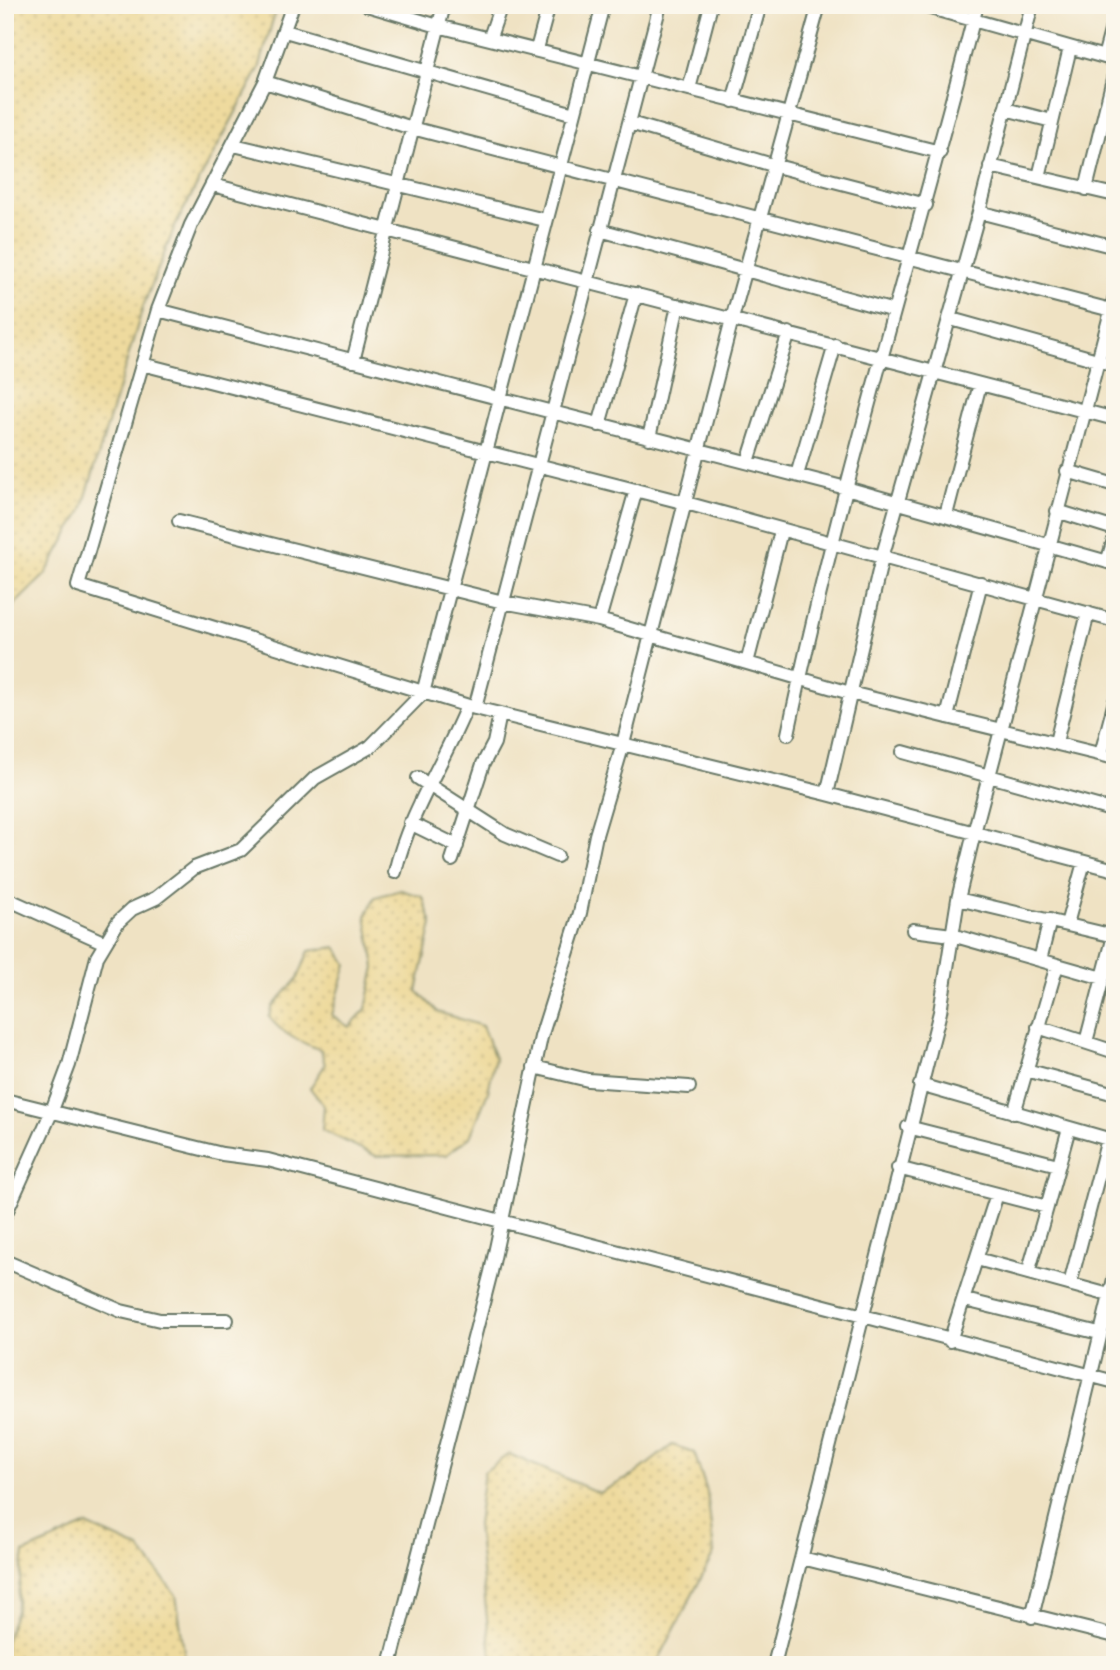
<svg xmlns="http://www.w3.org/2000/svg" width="1120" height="1670" font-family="'IM FELL French Canon',serif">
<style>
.sand{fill:url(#sand-dots);stroke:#868c69;stroke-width:2}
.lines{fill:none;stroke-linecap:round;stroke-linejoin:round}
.minor-casing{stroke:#687766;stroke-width:16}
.minor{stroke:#fff;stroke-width:12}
</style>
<defs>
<pattern id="sand-dots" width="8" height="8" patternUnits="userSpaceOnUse" patternTransform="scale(1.75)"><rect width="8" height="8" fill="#eeda9e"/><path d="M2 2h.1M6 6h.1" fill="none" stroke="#ccbc89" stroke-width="1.8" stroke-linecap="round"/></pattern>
</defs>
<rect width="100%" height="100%" fill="#fbf7ec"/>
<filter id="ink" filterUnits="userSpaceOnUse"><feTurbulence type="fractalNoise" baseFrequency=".0143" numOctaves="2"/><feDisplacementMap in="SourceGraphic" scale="14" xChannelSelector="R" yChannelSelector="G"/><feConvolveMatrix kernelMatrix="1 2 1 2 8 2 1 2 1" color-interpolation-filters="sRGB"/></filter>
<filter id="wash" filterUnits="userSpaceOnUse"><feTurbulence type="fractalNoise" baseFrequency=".00686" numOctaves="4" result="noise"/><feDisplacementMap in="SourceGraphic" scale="28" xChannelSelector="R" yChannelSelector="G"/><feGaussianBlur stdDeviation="1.57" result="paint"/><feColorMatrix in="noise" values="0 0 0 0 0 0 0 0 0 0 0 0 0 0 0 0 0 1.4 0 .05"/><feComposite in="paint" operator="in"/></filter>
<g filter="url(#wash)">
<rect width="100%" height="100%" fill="#efe2c3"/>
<path class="sand" d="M5,5H277L259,69L176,224L143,307L82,510L45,575L5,614Z
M401,890L423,897L432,924L417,991L438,1012L482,1026L495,1058L488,1092L470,1137L446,1155L376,1156L322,1130L324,1106L310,1088L325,1065L321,1050C300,1042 283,1035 269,1017L273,1006L298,978L309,951L336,947L347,964L332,1015L349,1027L366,1009L375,967L366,916L375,897Z
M672,1445L694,1452L707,1492L714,1553L656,1665H492L477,1525L484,1472L509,1454L599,1493L634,1475Z
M87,1525L140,1549L176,1595L186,1665H5V1642L16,1610L24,1553Z"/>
</g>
<g filter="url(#ink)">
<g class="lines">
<defs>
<path id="minor" d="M293,5L265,82L191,225L158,310L846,488L1115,564
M367,5L438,26L940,152
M920,5L1115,60
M1032,5L979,212L1115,247
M285,31L574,114
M490,37L501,5
M537,49L549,5
M1104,57L1115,16
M265,82L412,128L1115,311
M689,89L711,5
M733,101L760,5
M1005,109L1052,121
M630,123L776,166L926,205
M234,145L545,220
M990,166L1115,195
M1039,177L1070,48
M213,185L1115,419
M1086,189L1115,71
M600,230L894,311
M158,310L78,586L475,708L827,794L1115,870
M951,319L1115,365
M353,361L444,5
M142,364L686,503L1115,621
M599,425L636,294
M649,438L678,305
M748,462L789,333
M1067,471L1115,485
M797,475L835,345
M1057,511L1115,529
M946,515L980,384
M179,521L503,602L599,620L850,693L1115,758
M1107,562L1115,537
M599,620L636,490
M747,663L781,531
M475,708L660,5
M947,717L981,583
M788,734C839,488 915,248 977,5
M1056,742L1088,613
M903,752L1115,811
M1101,754L1115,701
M418,778L505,834L557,856
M827,794L882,558L979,212
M410,823L457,846
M452,860L483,764L494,743L500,714
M395,872C409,813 444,762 467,706
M5,898L103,942
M958,899L1114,936
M1067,924L1084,862
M913,930L952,935L1103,978
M1040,960L1050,920
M1038,1027L1115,1052
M1086,1042L1115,932
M534,1067L588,1080L689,1087
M1026,1070L1115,1094
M920,1085L1115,1141
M5,1100L222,1154L268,1160L1115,1382
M1014,1113L1057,965
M908,1127L1058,1165
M898,1168L1047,1207L1069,1128
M5,1215L51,1113L69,1065L97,957L118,922L132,909L156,898L194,868L241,850L315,778L370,747L423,693L603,5
M977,1259L1109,1295
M5,1261L121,1311L160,1320H227
M1028,1273L1047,1207
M1070,1284L1108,1139
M965,1300L1099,1333
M950,1341L997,1194
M802,1558L1115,1636
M1032,1617L1115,1275
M390,1665L491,1272L541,1037L580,913L596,835L623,744L732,319L819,5
M774,1665L940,1012L958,899L974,833L1115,296"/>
</defs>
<use href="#minor" class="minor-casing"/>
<use href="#minor" class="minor"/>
</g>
</g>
<rect width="1120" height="1670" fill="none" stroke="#fbf7ec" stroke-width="28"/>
</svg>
